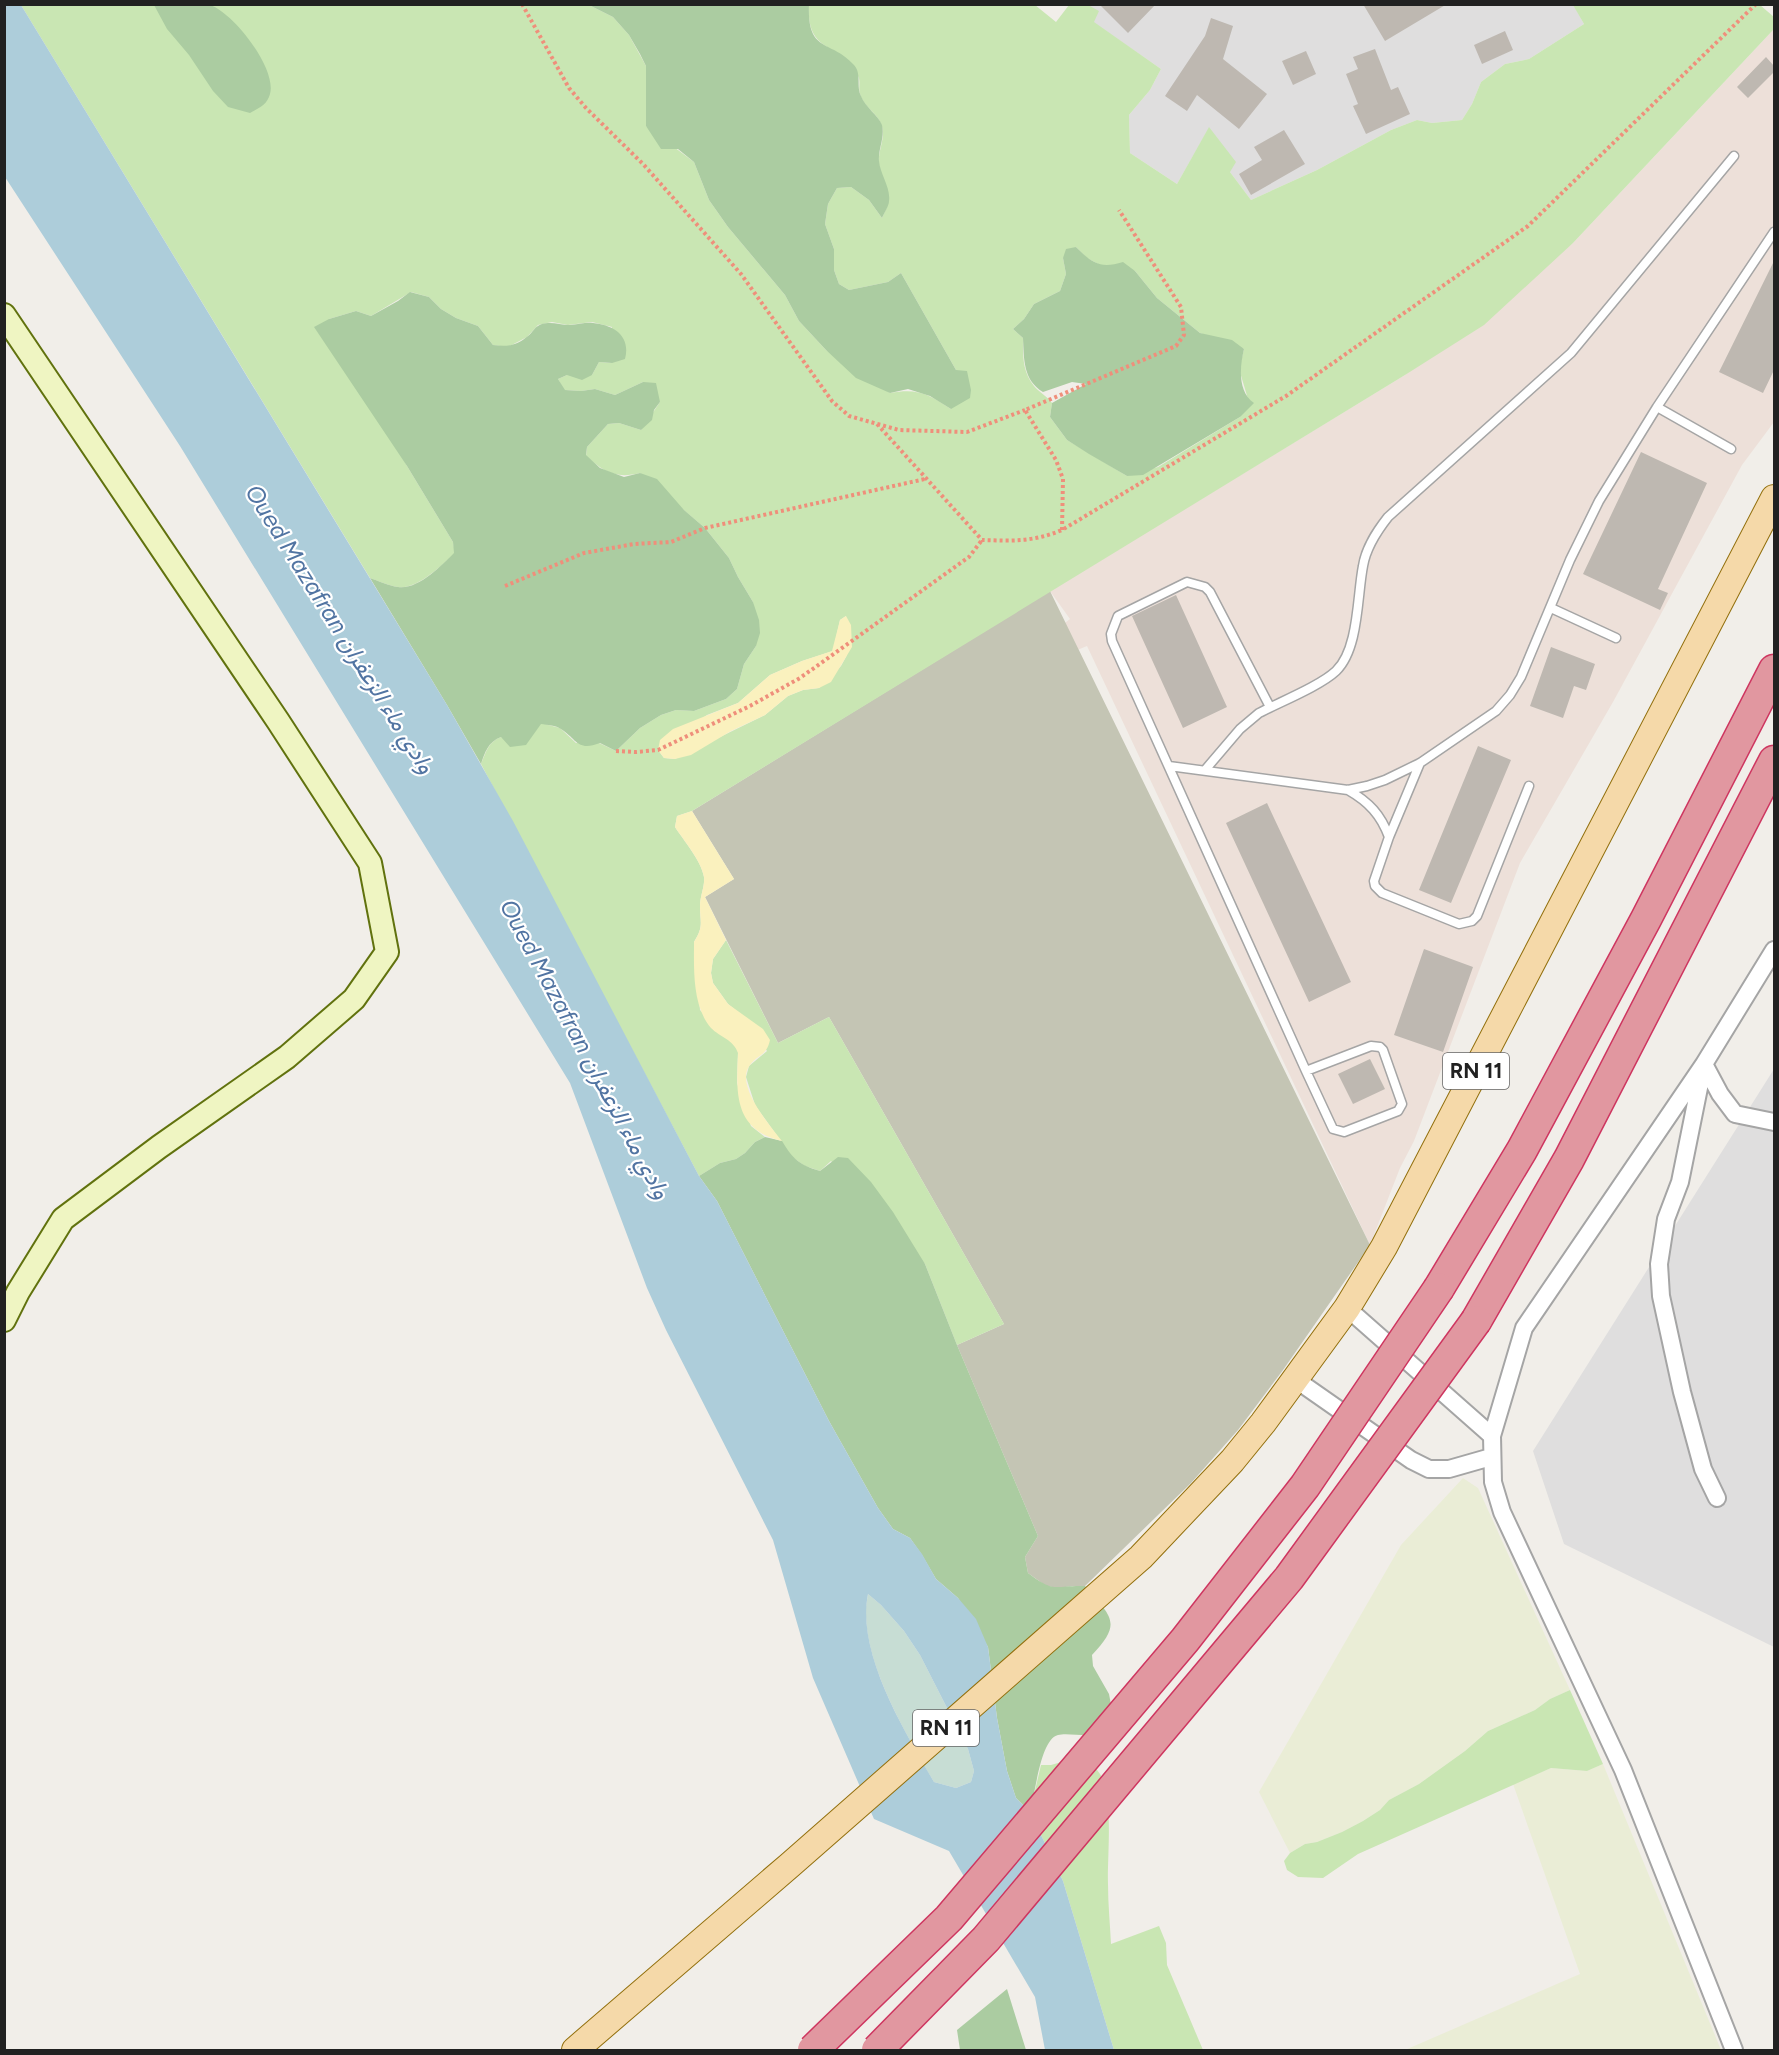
<svg xmlns="http://www.w3.org/2000/svg" width="1779" height="2055" font-family="Figtree,Vazirmatn,sans-serif">
<style>
.residential{fill:#dfdede}
.military{fill:#ede0d9}
.construction{fill:#c4c5b4}
.farmland{fill:#eaedd6}
.grass{fill:#c9e6b3;fill-rule:evenodd}
.forest{fill:#abcca1}
.wetland{fill:#c7ddd4}
.sand{fill:#faf1be}
.water{fill:#adcdda;fill-rule:evenodd}
.building{fill:#beb8b1}
.lines{fill:none;stroke-linecap:round;stroke-linejoin:round}
.lane-casing{stroke:#a5a5a5;stroke-width:11}
.street-casing{stroke:#a5a5a5;stroke-width:20}
.secondary-casing{stroke:#61720e;stroke-width:26}
.primary-casing{stroke:#926f0c;stroke-width:28}
.highway-casing{stroke:#ce3660;stroke-width:33}
.path{stroke:#ef8f7b;stroke-width:4;stroke-dasharray:3 3;stroke-linecap:butt}
.lane{stroke:#fff;stroke-width:8}
.street{stroke:#fff;stroke-width:16}
.secondary{stroke:#eff5c2;stroke-width:22}
.primary{stroke:#f5d9a9;stroke-width:26}
.highway{stroke:#e197a0;stroke-width:30}
.highway-bridge-casing{stroke:#ce3660;stroke-width:33;stroke-linecap:butt}
.highway-bridge{stroke:#e197a0;stroke-width:30}
.labels{text-anchor:middle;stroke-width:4.5;stroke-linejoin:round;paint-order:stroke}
.shield{fill:#fff;stroke:#646464;stroke-width:1.5}
.shield-label{font-size:21px;font-weight:bold;fill:#212121}
.water-label{font-size:24px;font-style:italic;fill:#5174a2;stroke:#fff}
</style>
<rect width="100%" height="100%" fill="#f1eee9"/>
<path class="residential" d="M1573,4L1584,24L1529,59L1505,64L1481,82L1472,104L1462,120L1432,123L1417,120L1391,130L1317,170L1251,200L1230,172L1209,128L1177,184L1130,153L1129,115L1150,90L1161,69L1093,22L1088,5Z
M1774,1069V1647L1564,1544L1533,1451Z"/>
<path class="military" d="M1774,29V422L1742,465L1613,702L1520,863L1414,1141L1400,1168L1370,1245L1087,646L1075,651L1061,626L1070,619L1050,591L1405,375L1573,243Z"/>
<path class="construction" d="M1050,591L1370,1245L1283,1370L1238,1430L1191,1483L1085,1586H1072L1059,1588L1046,1586L1028,1573L1025,1557L1038,1536L957,1345L1004,1324L829,1017L778,1043L705,897L734,879L692,811Z"/>
<path class="farmland" d="M1463,1478L1478,1488L1570,1690L1550,1699L1535,1710L1488,1731L1465,1751L1419,1784L1389,1800L1380,1810L1363,1821L1342,1832L1317,1842L1305,1844L1290,1853L1259,1792L1401,1545Z
M1603,1764L1721,2050H1405L1580,1974L1513,1784L1551,1768L1587,1771Z"/>
<path class="grass" d="M21,5H589L613,17L629,35L646,66V126L694,162L709,200L728,227L785,295L799,321L826,350L890,393C918,388 928,394 951,409L956,370L901,273L888,282L849,290L839,284L834,270V249L825,224L828,204L837,188L851,187L869,200L882,218C896,191 884,190 879,165C877,151 887,137 881,124C877,113 863,106 860,94C858,88 861,81 858,76C841,40 806,56 809,5H1035L1056,22L1069,5H1088L1099,11L1094,22L1161,69L1150,90L1129,115L1130,153L1177,184L1209,127L1236,162L1230,172L1251,200L1317,170L1391,130L1417,120L1432,123L1462,120L1472,104L1481,82L1505,64L1529,59L1584,24L1573,5H1760L1774,17V29L1573,243L1484,325L1405,375L692,811L677,816L675,827C684,841 701,860 704,877C705,886 700,896 700,906C700,923 704,926 694,942L700,1010L736,1046L738,1052L737,1083L751,1126L765,1137L755,1142L745,1153L736,1159L720,1163L699,1176L481,764C486,752 488,742 501,737L525,745L541,723L560,728L576,743H599L616,751L640,728L661,715L676,710L694,711L726,699L737,689L744,664L756,646L753,602L738,577L729,558L705,528L640,473C616,479 604,472 586,456L587,447L608,424L619,423L641,430L660,402L643,382L615,395L595,389L581,391L564,390L558,379L567,375H592L599,362L612,363V327L592,322L568,325L552,322L538,325L527,337L508,347L493,345L478,326L456,318L441,309L429,297L411,292L371,316L356,311L329,319L407,466L453,542L455,553C442,565 417,590 398,587C389,586 379,581 370,578ZM1076,247L1087,258L1100,265H1112L1135,271L1157,298L1200,333L1244,349L1239,369L1248,399L1240,417L1158,467L1127,476L1067,440L1050,417L1052,403C1047,396 1039,392 1034,386C1022,371 1023,355 1023,338L1013,329L1024,319L1034,304L1060,291L1066,274L1063,258ZM846,616L847,655L841,666L819,688L803,690L788,696L765,715L675,759L664,758L658,750L707,715L738,703L770,675L802,661L833,651L840,620Z
M726,940L778,1043L829,1017L1004,1324L957,1345L925,1264L831,1161L820,1171L805,1166L792,1157L755,1105L746,1077L749,1066L767,1051L744,1017L728,1004L713,983L711,973L713,959Z
M1570,1690L1603,1764L1587,1771L1551,1768L1358,1854L1323,1878L1298,1877L1287,1870L1284,1861L1290,1853L1305,1844L1317,1842L1342,1832L1363,1821L1380,1810L1389,1800L1419,1784L1465,1751L1488,1731L1535,1710L1550,1699Z
M1072,1759C1082,1762 1094,1764 1100,1774C1114,1794 1107,1858 1108,1884C1108,1904 1110,1924 1111,1944L1159,1926L1166,1943L1167,1965L1203,2050H1114L1063,1881L1030,1812L1041,1765H1051Z"/>
<path class="forest" d="M154,5C166,4 200,1 210,5C234,13 277,69 270,94C267,105 259,108 250,113L228,107L213,91L189,55L167,29Z
M589,5H809C807,54 831,39 854,65C862,74 856,86 861,96C865,107 878,115 882,125C885,138 878,149 879,161C880,174 891,188 889,201C889,206 884,213 882,218L869,200L851,187L837,188L828,204L825,224L834,249V270L839,284L849,290L888,282L901,273L956,370L967,371L971,390L970,398L951,409L930,396L908,389L890,393L856,378L826,350L799,321L785,295L728,227L709,200L694,162L678,149H661L646,126V66L640,54L629,35L613,17Z
M1076,247C1092,263 1100,269 1123,262L1135,271L1157,298L1200,333L1232,340L1244,349C1240,366 1237,391 1254,403L1240,417L1143,475L1127,476L1089,454L1067,440L1050,417L1052,403L1086,384L1072,382L1043,392C1023,380 1024,359 1023,338L1013,329L1024,319L1034,304L1060,291L1066,274L1063,258L1066,249Z
M410,292L429,297L441,309L456,318L478,326L493,345C507,347 516,346 528,336C533,332 535,326 542,324C552,321 559,325 570,325C577,325 586,322 593,323C614,325 631,336 625,359L612,363L599,362L592,375L582,380L567,375L558,379L565,390L581,391L595,389L615,395L643,382L656,383L660,402L654,410L652,420L641,430L619,423L608,424L587,447L586,455L600,468L624,477L640,473L657,479L684,510L705,528L729,558L738,577L753,602L759,620L760,633L756,646L744,664L737,689L726,699L694,711L676,710L661,715L640,728L616,751L600,743C577,752 577,739 561,729C556,725 547,725 541,724L526,745L510,747L501,737C488,742 485,752 481,764L447,705L370,578C379,581 389,586 398,587C418,590 441,566 454,553L453,542L407,466L314,327L329,319L356,311L371,316L398,301Z
M765,1137L782,1141C793,1159 799,1165 820,1171L838,1157L848,1158L871,1182L893,1212L925,1264L957,1345L1038,1536L1025,1557L1028,1573C1056,1594 1053,1585 1085,1586C1110,1616 1124,1622 1092,1655L1093,1666L1109,1694L1112,1710L1091,1735C1082,1736 1066,1733 1058,1735C1040,1739 1035,1796 1030,1812L1016,1798L1007,1771L997,1718L988,1647L958,1598L936,1579L922,1555L910,1538L893,1529L878,1508L829,1421L717,1201L699,1176L720,1163L736,1159L745,1153L755,1142Z
M1007,1989L1026,2050H960L957,2030Z"/>
<path class="wetland" d="M868,1594L881,1605L904,1631L920,1655L968,1749L974,1771L971,1782L956,1788L934,1782C907,1736 868,1671 866,1617C865,1609 867,1601 868,1594Z"/>
<path class="sand" d="M846,616L851,625L852,647L831,682L819,688L803,690L788,696L765,715L731,731L691,755L675,759L664,758L658,750L660,740L673,729L738,703L770,675L802,661L832,651L840,620Z
M692,811L734,879L705,897L726,940L713,959L711,973L713,983L728,1004L763,1029L770,1040C766,1057 759,1053 750,1065C734,1085 770,1125 782,1141C734,1130 736,1094 738,1053C734,1040 720,1037 711,1028C692,1006 694,969 694,942C704,926 700,923 700,906C700,896 705,886 704,877C701,860 684,841 675,827L677,816Z"/>
<path class="water" d="M5,5H21L447,705L513,821L699,1176L717,1201L829,1421L878,1508L893,1529L910,1538L922,1554L936,1579L958,1598L976,1619L988,1647L997,1718L1007,1771L1016,1798L1030,1812L1063,1881L1114,2050H1045L1035,1997L949,1851L874,1819L813,1678L773,1540L666,1330L647,1288L570,1083L180,446L5,177ZM868,1594L881,1605L904,1631L920,1655L968,1749L974,1771L971,1782L956,1788L934,1782C905,1732 856,1653 868,1594Z"/>
<path class="building" d="M1099,4H1156L1128,33Z
M1363,4H1447L1385,41Z
M1211,18L1233,26L1223,59L1267,94L1239,129L1197,95L1187,111L1165,96L1205,36Z
M1505,31L1513,50L1482,64L1474,45Z
M1375,49L1391,90L1398,87L1410,114L1366,134L1353,106L1358,104L1346,74L1358,69L1353,57Z
M1306,51L1316,74L1293,85L1282,61Z
M1766,57L1774,66V72L1748,98L1737,87Z
M1284,130L1305,164L1251,195L1239,174L1262,160L1254,147Z
M1774,261V370L1763,393L1719,372Z
M1641,452L1707,483L1658,589L1668,593L1660,610L1583,574Z
M1176,595L1227,707L1183,728L1132,616Z
M1551,647L1595,664L1586,690L1574,686L1563,718L1530,706Z
M1478,746L1511,760L1451,903L1419,890Z
M1267,803L1351,982L1309,1002L1226,823Z
M1424,949L1473,967L1443,1052L1394,1035Z
M1370,1059L1385,1089L1353,1104L1338,1074Z"/>
<g class="lines">
<defs>
<path id="lane" d="M1657,407L1731,449
M1551,608L1616,638
M1270,707L1210,592L1205,587L1187,582L1118,616L1111,634L1112,641L1306,1071L1333,1129L1344,1132L1398,1111L1402,1104L1383,1050L1380,1047L1371,1046L1306,1071
M1420,763L1389,837L1374,881L1375,886L1382,893L1459,924L1472,921L1477,916L1529,786
M1169,766L1348,790L1367,786L1385,780L1420,763L1496,711L1510,695L1521,677L1570,560L1599,501L1657,407L1774,232
M1205,770L1240,729L1259,713C1280,702 1320,686 1336,671C1359,649 1357,596 1363,566C1366,547 1377,531 1388,517L1571,353L1734,156
M1348,790C1369,802 1381,815 1389,837"/>
<path id="street" d="M1774,950L1704,1064L1720,1094L1735,1114L1774,1122
M1704,1064L1524,1328L1492,1436L1493,1482L1502,1512L1623,1770L1734,2050
M1702,1073L1680,1182L1666,1219L1659,1264L1661,1296L1682,1392L1703,1469L1717,1498
M1347,1308L1492,1436
M1295,1379L1411,1460L1429,1469H1449L1491,1457"/>
<path id="secondary" d="M4,315L278,721L370,863L387,952L354,999L287,1057L159,1147L63,1219L18,1292L4,1320"/>
<path id="primary" d="M575,2050L790,1865L1141,1557L1232,1461L1263,1423L1347,1308L1384,1247L1774,498"/>
<path id="highway" d="M1439,1288L1522,1150L1646,919L1774,670
M1476,1321L1569,1159L1774,761"/>
</defs>
<use href="#lane" class="lane-casing"/>
<use href="#street" class="street-casing"/>
<use href="#secondary" class="secondary-casing"/>
<use href="#primary" class="primary-casing"/>
<use href="#highway" class="highway-casing"/>
<path class="path" d="M522,4L569,88L586,108L643,164L741,274L832,401L849,416L899,430L967,432L1025,410
M877,424L982,540C1013,541 1033,542 1062,530L1286,396L1528,226L1756,4
M1062,530L1063,479L1056,460L1025,410L1176,346L1184,335L1181,307L1119,210
M505,586L584,553L634,544L671,542L705,528L925,479
M616,751L636,752L658,750L750,706L800,678L969,557L982,540"/>
<use href="#lane" class="lane"/>
<use href="#street" class="street"/>
<use href="#secondary" class="secondary"/>
<use href="#primary" class="primary"/>
<use href="#highway" class="highway"/>
<defs>
<path id="highway-bridge" d="M813,2050L949,1918L1185,1640L1305,1486L1439,1288
M877,2050L986,1939L1289,1578L1476,1321"/>
</defs>
<use href="#highway-bridge" class="highway-bridge-casing"/>
<use href="#highway-bridge" class="highway-bridge"/>
</g>
<g class="labels">
<g class="shield">
<rect x="1443" y="1053" width="66" height="36" rx="4.5"/>
<rect x="913" y="1710" width="66" height="36" rx="4.5"/>
</g>
<g class="shield-label">
<text x="1476" y="1078">RN 11</text>
<text x="946" y="1735">RN 11</text>
</g>
<g class="water-label">
<text transform="translate(340 629) rotate(58)" y="8">Oued Mazafran وادي ماء الزعفران</text>
<text transform="translate(585 1049) rotate(62)" y="8">Oued Mazafran وادي ماء الزعفران</text>
</g>
</g>
<rect width="1779" height="2055" fill="none" stroke="#212121" stroke-width="12"/>
</svg>
